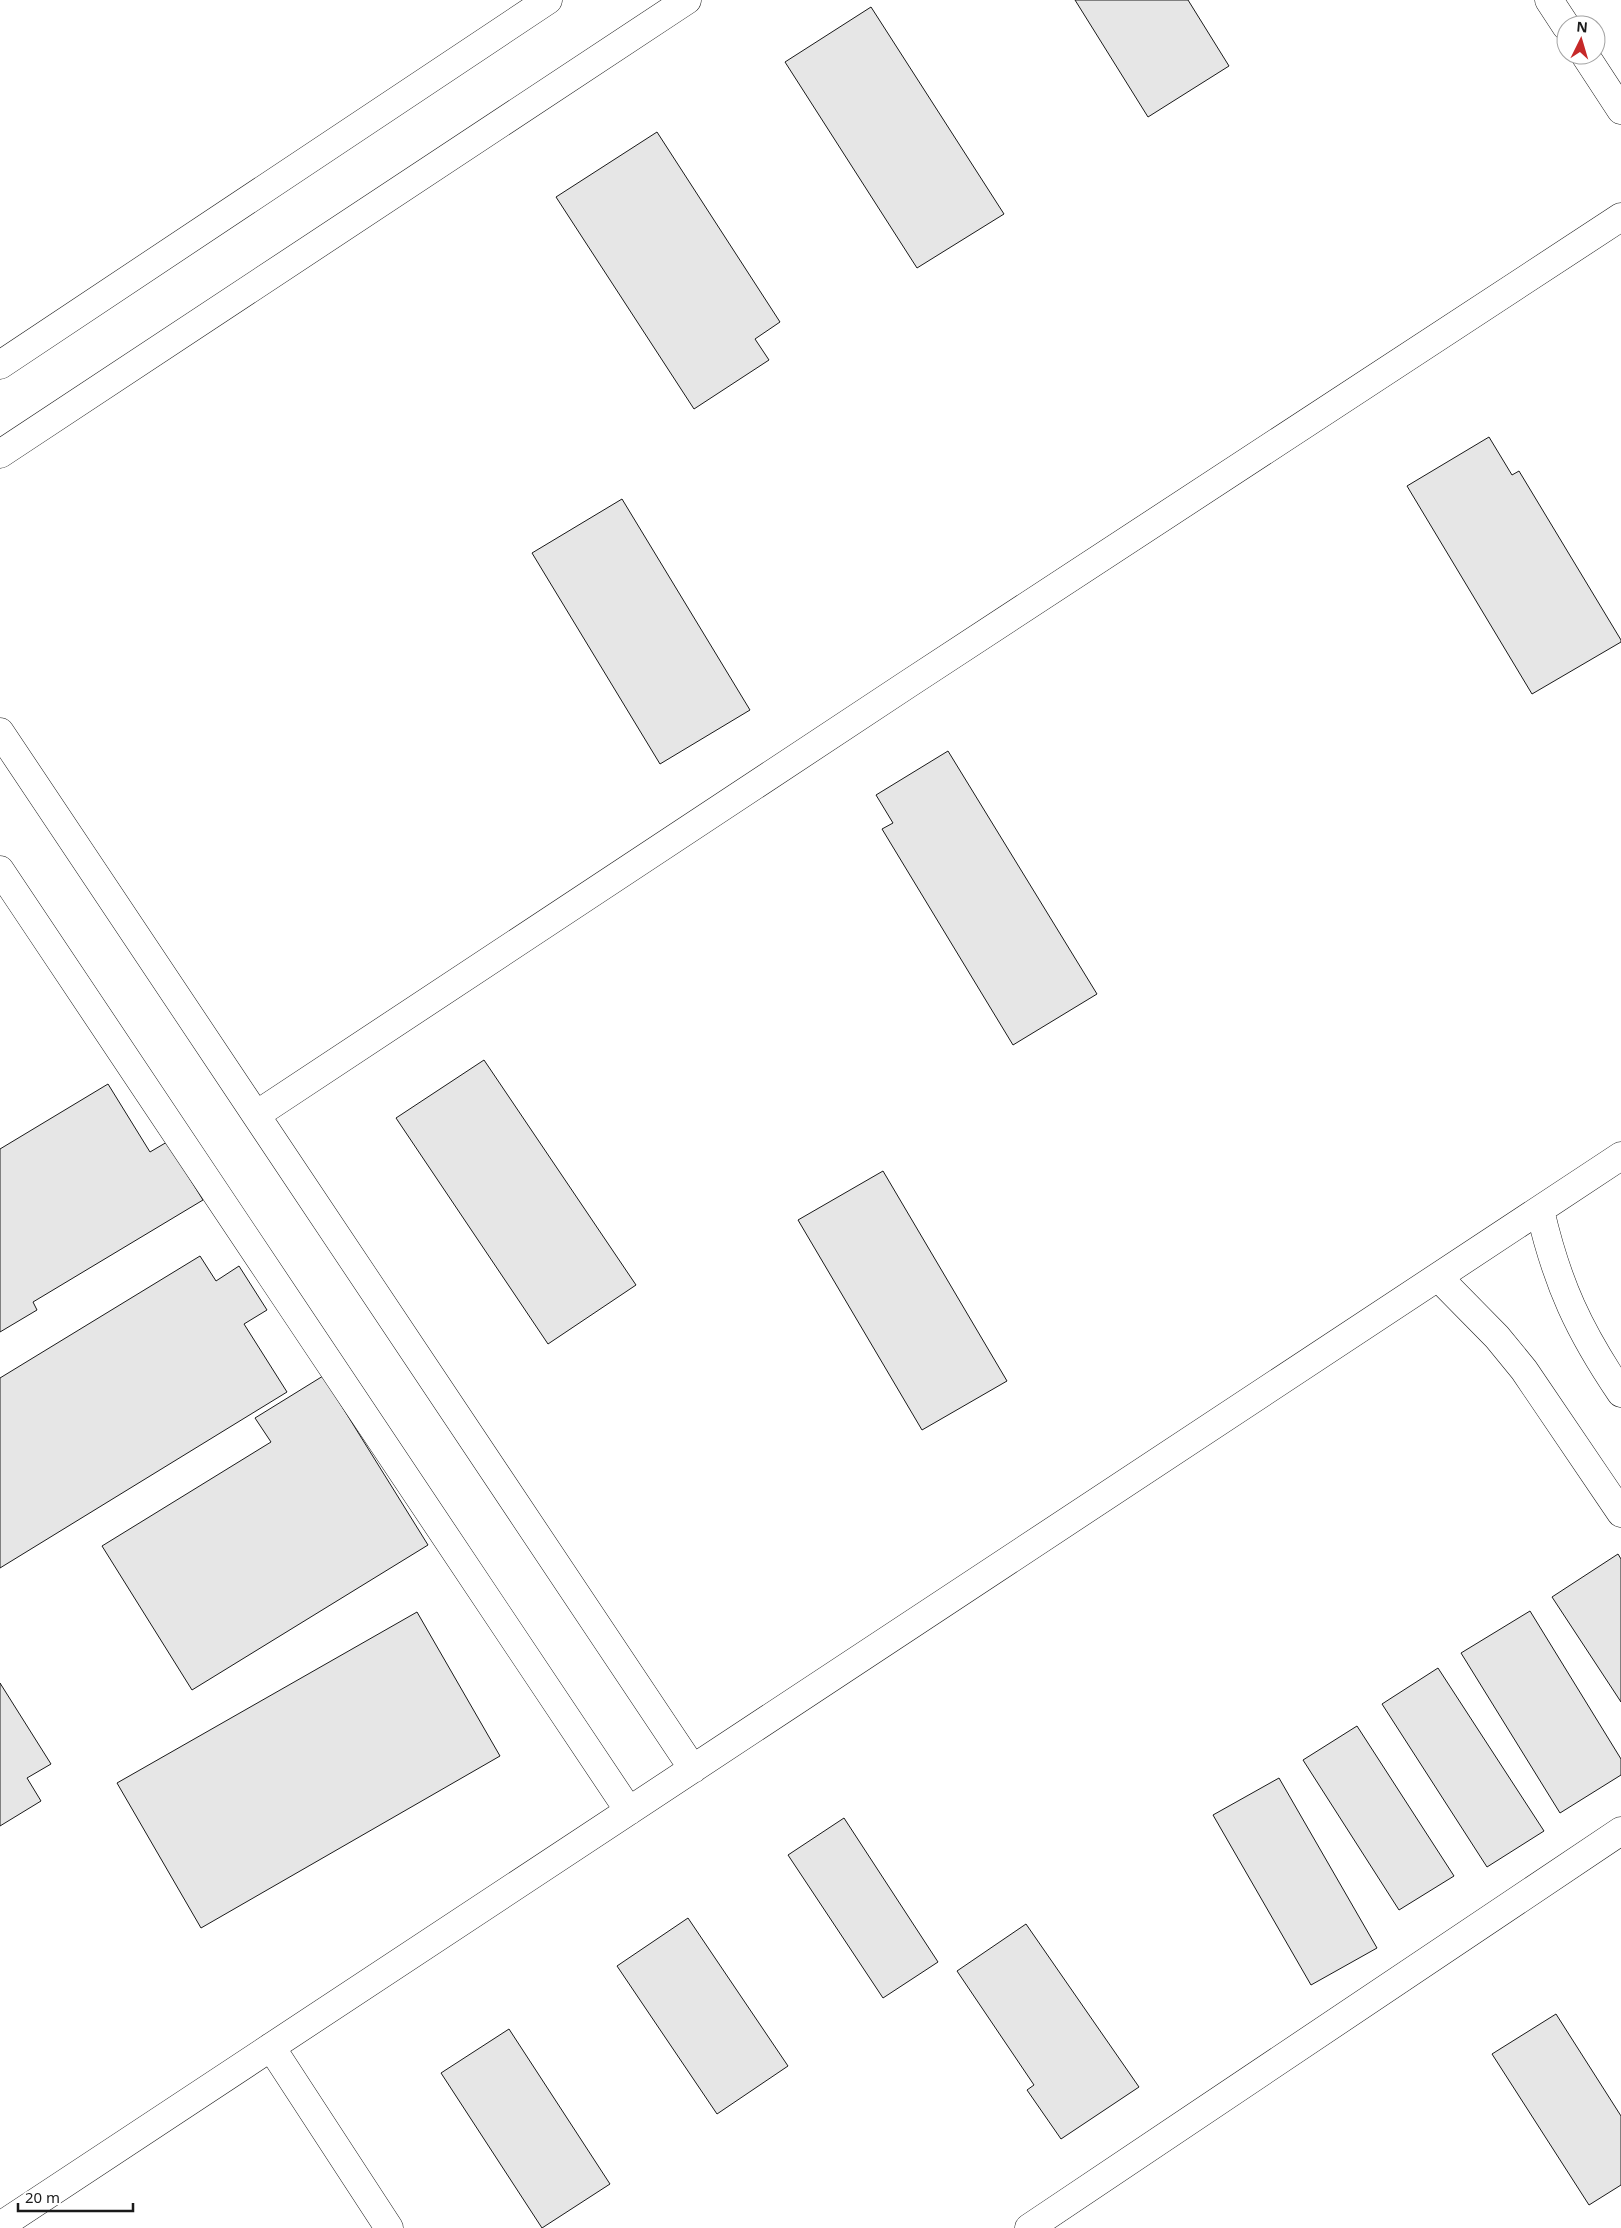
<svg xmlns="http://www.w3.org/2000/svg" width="1621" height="2228" font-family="'Noto Sans',sans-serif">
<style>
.building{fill:#e6e6e6;stroke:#1a1a1a}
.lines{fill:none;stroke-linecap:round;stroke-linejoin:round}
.minor-casing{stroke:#1a1a1a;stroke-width:29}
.minor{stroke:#fff;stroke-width:28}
</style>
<rect width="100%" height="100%" fill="#fff"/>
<path class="building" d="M1075,0H1188L1229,66L1148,117Z
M871,7L1004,214L917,268L785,62Z
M657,132L780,322L755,339L769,360L694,409L556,197Z
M1489,437L1512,475L1519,471L1621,640V642L1532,694L1407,486Z
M622,499L750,710L660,764L532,553Z
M948,751L1097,994L1013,1045L882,829L893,823L876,795Z
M484,1060L636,1285L548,1344L396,1118Z
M108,1084L150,1152L167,1142L203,1200L33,1302L37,1310L0,1332V1149Z
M883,1171L1007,1381L922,1430L798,1220Z
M200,1256L216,1281L239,1266L267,1310L244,1324L287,1392L0,1568V1378Z
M323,1376L428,1545L192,1690L102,1546L271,1442L255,1418Z
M1618,1554L1621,1559V1702L1552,1597Z
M1530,1611L1621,1759V1775L1560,1813L1461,1653Z
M417,1612L500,1756L201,1928L117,1783Z
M1438,1668L1544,1831L1487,1867L1382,1704Z
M0,1683L51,1764L27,1778L41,1801L0,1826Z
M1357,1726L1454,1876L1399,1910L1303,1760Z
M1279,1778L1377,1948L1311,1985L1213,1815Z
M844,1818L938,1962L883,1998L788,1855Z
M688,1918L788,2066L717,2114L617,1966Z
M1026,1924L1139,2087L1061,2139L1027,2090L1034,2085L957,1971Z
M1556,2014L1621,2116V2185L1589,2205L1492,2054Z
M509,2029L610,2184L542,2228L441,2073Z"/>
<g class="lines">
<defs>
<path id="minor" d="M1549,0L1566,26
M1585,55L1621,110
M0,365L548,0
M0,454L687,0
M0,732L693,1769
M0,870L629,1811
M256,1115L908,684L1621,217
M1540,1210C1557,1284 1579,1331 1621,1393
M1438,1277L1497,1337L1524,1370L1621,1513
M271,2047L389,2228
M0,2226L1621,1156
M1029,2228L1621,1831"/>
</defs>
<use href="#minor" class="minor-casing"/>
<use href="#minor" class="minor"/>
</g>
<g transform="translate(1581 40) rotate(5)"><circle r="24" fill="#ffffff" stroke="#a3a3a3"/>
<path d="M0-4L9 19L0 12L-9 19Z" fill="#c62828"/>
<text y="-8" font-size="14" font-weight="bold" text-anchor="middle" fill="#1a1a1a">N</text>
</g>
<path d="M18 2203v8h115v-8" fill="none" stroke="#1a1a1a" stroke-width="2.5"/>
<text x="25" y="2203" font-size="15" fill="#1a1a1a" stroke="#ffffff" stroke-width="4" paint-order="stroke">20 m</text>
</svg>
